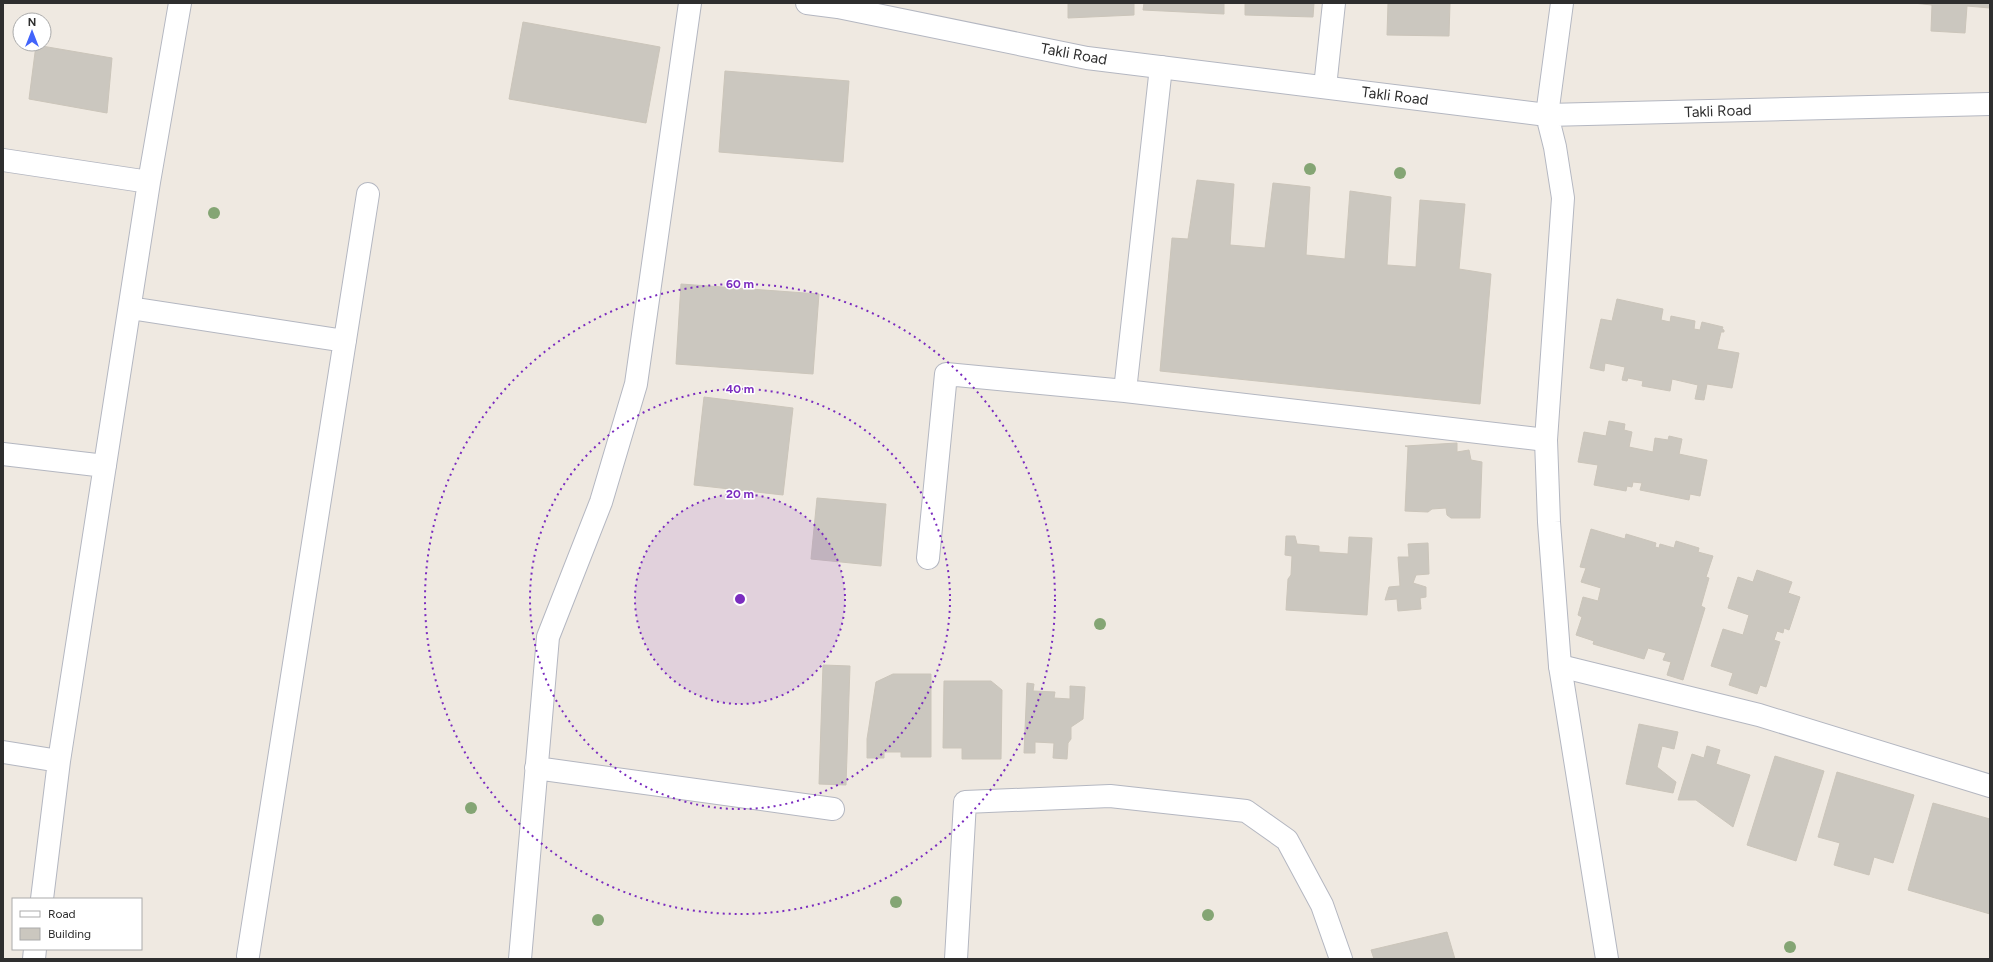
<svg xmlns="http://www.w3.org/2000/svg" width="1993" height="962" font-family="Figtree,sans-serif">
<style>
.building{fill:#cbc7bf;stroke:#cbc5ba}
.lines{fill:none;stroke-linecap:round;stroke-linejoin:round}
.street-casing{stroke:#b4b7c1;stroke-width:24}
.secondary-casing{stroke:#b4b7c1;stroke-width:24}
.street{stroke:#fff;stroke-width:22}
.secondary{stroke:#fff;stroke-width:22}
.tree{fill:#84a574}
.ring{fill:none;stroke:#7b2cbf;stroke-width:2;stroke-dasharray:2 4}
.labels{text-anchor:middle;stroke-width:3;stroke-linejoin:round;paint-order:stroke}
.street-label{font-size:15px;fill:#2e2e2e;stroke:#fff}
.centre{fill:#7b2cbf;stroke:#fff;stroke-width:2}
.ring-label{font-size:12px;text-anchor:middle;font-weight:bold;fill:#7b2cbf;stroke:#fff;stroke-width:3;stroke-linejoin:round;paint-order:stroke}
</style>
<rect width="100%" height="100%" fill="#efe9e1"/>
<path class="building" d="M1068,3H1134V15L1068,18Z
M1144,3H1224V14L1143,10Z
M1245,3H1314L1313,17L1245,15Z
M1388,3H1450L1449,36L1387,35Z
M1913,3H1990V8L1967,6L1965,33L1931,31L1932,5Z
M523,22L660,47L646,123L509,99Z
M36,45L112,58L107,113L29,99Z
M725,71L849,81L843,162L719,152Z
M1197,180L1234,184L1230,245L1265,248L1273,183L1310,187L1306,255L1345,259L1350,191L1391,197L1387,265L1416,267L1420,200L1465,204L1459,269L1491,274L1480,404L1160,371L1172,238L1188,239Z
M681,284L819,294L813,374L676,364Z
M1617,299L1663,309L1661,320L1670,322L1671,316L1695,321L1694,329L1700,330L1702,322L1723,327L1722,329L1724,330V332H1721L1717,349L1739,353L1732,388L1707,384L1704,400L1695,399L1698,385L1672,379L1670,391L1642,386L1643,381L1628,378L1627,381L1622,380L1625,367L1605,363L1604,371L1590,368L1601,319L1612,321Z
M704,397L793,408L783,495L694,485Z
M1609,421L1625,424L1624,430L1632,432L1629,447L1653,452L1655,438L1668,440L1669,436L1682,439L1679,454L1707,460L1700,496L1690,494L1689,500L1640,490L1642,483L1633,482L1632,487L1627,486L1626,491L1594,485L1598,465L1578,462L1584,432L1606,436Z
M1457,443V452L1469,450L1471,460L1482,462L1480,518H1451L1447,515L1446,508L1432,509L1428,512L1405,511L1408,447L1405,446Z
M817,498L886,504L881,566L811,559Z
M1591,529L1625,539L1626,534L1656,543L1655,547L1659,548L1660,544L1674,548L1676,541L1699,548L1698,552L1713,556L1706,577L1709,578L1701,606L1705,608L1683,680L1667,675L1671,662L1663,660L1666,653L1648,648L1644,659L1593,644L1594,641L1576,635L1582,617L1578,615L1583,597L1598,601L1601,588L1581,582L1586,568L1580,567Z
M1286,536H1295L1297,544L1319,546V552L1348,554L1349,537L1372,538L1367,615L1286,610L1288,579L1291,575L1292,556L1285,555Z
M1428,543L1429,574L1416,575L1413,583L1426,587V597L1420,598L1421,609L1398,611L1397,599L1385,600L1389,587L1400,586L1398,557H1409L1408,544Z
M1757,570L1792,582L1788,593L1800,597L1789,630L1784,628L1783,633L1777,631L1774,640L1780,642L1766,687L1760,685L1757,694L1729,685L1733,673L1711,666L1723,629L1743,635L1749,615L1728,608L1738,577L1753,582Z
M823,665L850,666L846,785L819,784Z
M893,674H931V757H901V752H884V758H867V739L876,682Z
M944,681H991L1002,690L1001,759H962V748H943Z
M1027,683L1034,684L1033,691L1055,692L1054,698L1070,699V686L1085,687L1083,719L1071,727V739L1068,743L1067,759L1053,758L1054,743L1035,742V753H1024Z
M1639,724L1678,732L1674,749L1662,746L1657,767L1676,782L1673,793L1626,784Z
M1707,746L1720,750L1716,764L1750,775L1733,827L1696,800H1678L1692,754L1704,758Z
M1775,756L1824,771L1796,861L1747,845Z
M1837,772L1914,795L1893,863L1874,857L1869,875L1834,865L1840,843L1818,837Z
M1933,803L1990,819V914L1908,890Z
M1447,932L1455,959H1374L1371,950Z"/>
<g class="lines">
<defs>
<path id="street" d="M1325,87L1334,3
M1547,115L1562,3
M3,160L149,182
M130,308L345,341
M1125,391L1546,440
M3,454L105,466
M928,558L946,374L1125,391L1161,67
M1560,666L1759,715L1990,786
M3,752L59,761L149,182L180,3
M536,768L833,809
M42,899L59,761
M248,956L368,194
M34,959L35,949
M520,959L548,637L601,502L636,384L690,3
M956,959L965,802L1110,796L1246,811L1287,840L1322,905L1341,959"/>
<path id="secondary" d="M807,3L838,7L1087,58L1547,115L1990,104
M1547,115L1555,147L1563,198L1546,440L1549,522L1560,666L1607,959"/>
</defs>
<use href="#street" class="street-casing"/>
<use href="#secondary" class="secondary-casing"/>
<use href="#street" class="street"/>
<use href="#secondary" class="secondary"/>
</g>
<g class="tree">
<circle cx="1310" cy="169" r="6"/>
<circle cx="1400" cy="173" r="6"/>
<circle cx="214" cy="213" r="6"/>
<circle cx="1100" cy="624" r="6"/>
<circle cx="471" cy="808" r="6"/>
<circle cx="896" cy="902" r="6"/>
<circle cx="1208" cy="915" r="6"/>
<circle cx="598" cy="920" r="6"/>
<circle cx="1790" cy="947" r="6"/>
</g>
<circle cx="740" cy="599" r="105" fill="#7b2cbf" fill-opacity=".12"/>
<g class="ring">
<circle cx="740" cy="599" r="105"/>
<circle cx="740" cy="599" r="210"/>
<circle cx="740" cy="599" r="315"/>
</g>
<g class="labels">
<g class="street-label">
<text transform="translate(1074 54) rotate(10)" y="5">Takli Road</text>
<text transform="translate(1395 96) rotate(7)" y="5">Takli Road</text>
<text transform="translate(1718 111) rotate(-2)" y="5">Takli Road</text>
</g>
</g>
<circle cx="740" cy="599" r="6" class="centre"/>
<g class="ring-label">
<text x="740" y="288">60 m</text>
<text x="740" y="393">40 m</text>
<text x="740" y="498">20 m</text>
</g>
<rect width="1993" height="962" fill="none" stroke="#2e2e2e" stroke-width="8"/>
<rect x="12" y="898" width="130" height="52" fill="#ffffff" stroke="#ababab"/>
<rect x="20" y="911" width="20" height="6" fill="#ffffff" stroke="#ababab"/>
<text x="48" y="918" font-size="12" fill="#2e2e2e">Road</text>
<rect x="20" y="928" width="20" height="12" fill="#cbc7bf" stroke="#ababab"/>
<text x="48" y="938" font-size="12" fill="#2e2e2e">Building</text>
<g transform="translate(32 32)"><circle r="19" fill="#ffffff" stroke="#ababab"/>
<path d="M0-3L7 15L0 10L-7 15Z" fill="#4264fb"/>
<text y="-6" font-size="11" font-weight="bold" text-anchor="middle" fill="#2e2e2e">N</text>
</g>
</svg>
